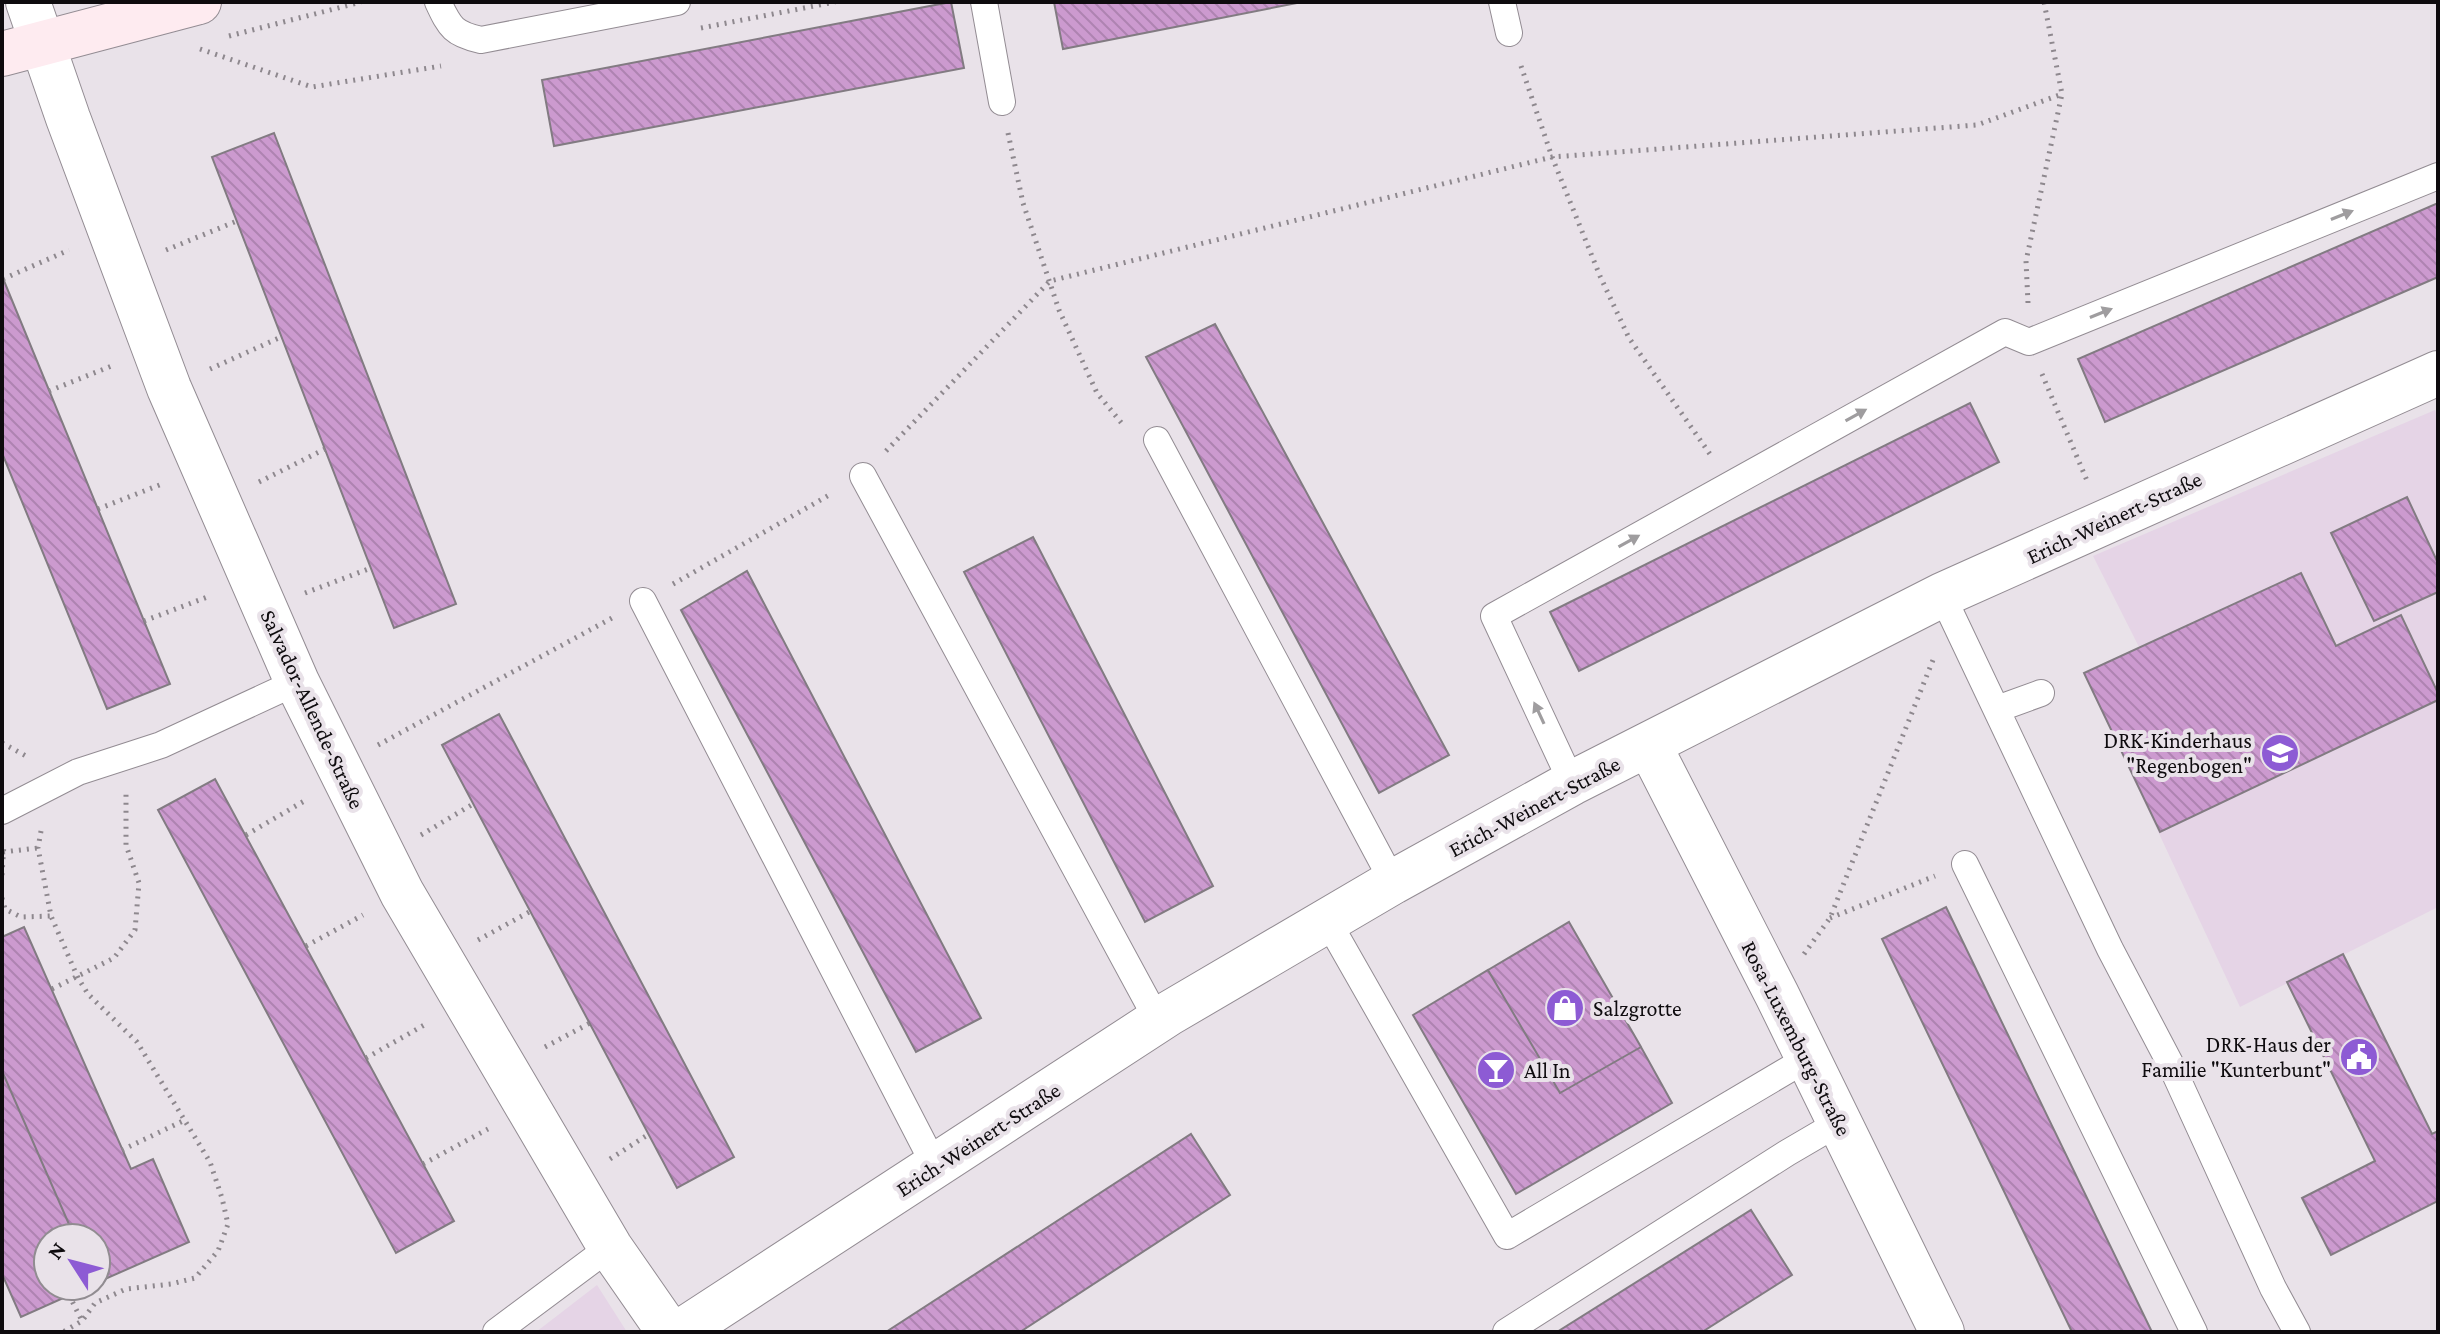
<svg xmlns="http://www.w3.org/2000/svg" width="2440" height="1334" font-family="'Crimson Pro',serif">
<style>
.education{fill:#e5d4e6}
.building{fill:url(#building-back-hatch);stroke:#827b82;stroke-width:2}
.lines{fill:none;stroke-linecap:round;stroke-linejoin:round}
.service-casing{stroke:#938c93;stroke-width:28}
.minor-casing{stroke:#938c93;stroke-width:46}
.secondary-casing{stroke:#938c93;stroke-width:46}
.path{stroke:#8e888e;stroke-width:5;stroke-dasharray:2 6;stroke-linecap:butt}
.service{stroke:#fff;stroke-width:26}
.minor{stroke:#fff;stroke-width:44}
.secondary{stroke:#feebf0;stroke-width:44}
.oneway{fill:#9f9d9f}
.labels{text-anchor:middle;stroke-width:8;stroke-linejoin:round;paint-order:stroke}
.street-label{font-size:22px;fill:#0e0b0e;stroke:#e9e2e9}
.poi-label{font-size:22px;fill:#0e0b0e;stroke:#e9e2e9;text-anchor:end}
</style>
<defs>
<pattern id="building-back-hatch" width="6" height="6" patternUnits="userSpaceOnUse" patternTransform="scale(2)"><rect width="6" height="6" fill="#cc9acf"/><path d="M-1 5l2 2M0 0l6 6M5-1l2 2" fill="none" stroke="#ae83b1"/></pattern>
</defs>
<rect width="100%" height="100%" fill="#e9e2e9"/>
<path class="education" d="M2435,410L2438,418V907L2240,1007L2084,673L2139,647L2093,556Z
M597,1285L627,1332H536Z"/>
<path class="building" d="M951,2L964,68L554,146L542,80Z
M1054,2H1302L1063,49Z
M274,133L456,604L394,628L212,157Z
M2438,203V277L2105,422L2078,359Z
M2,276L170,684L107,709L2,453Z
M1215,324L1449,755L1379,793L1146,357Z
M1970,403L1999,462L1579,671L1550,612Z
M2407,497L2438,563V592L2374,621L2331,533Z
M1033,537L1213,886L1145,922L964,572Z
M747,571L981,1018L916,1052L681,610Z
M2301,573L2336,646L2401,615L2438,693V700L2160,832L2084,673Z
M499,714L734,1157L677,1188L442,745Z
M215,779L454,1221L396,1253L158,810Z
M1946,907L2152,1332H2072L1882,939Z
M1569,922L1641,1047L1560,1093L1488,970Z
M24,927L131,1169L153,1159L189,1242L96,1283V1238H75L2,1071V937Z
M2343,954L2432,1134L2438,1131V1201L2331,1255L2302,1198L2375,1161L2287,982Z
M1488,970L1560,1093L1641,1047L1672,1103L1516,1194L1413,1015Z
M2,1071L75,1238H48V1286H90L21,1317L2,1274Z
M1191,1134L1230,1195L1020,1332H886Z
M1751,1210L1792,1275L1702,1332H1557Z"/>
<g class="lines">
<defs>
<path id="service" d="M438,2C450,28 454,34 481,40L677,2
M984,2L1002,102
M1502,2L1509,33
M1157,440L1393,882
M863,476L1158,1021
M1942,595L2110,949L2171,1065L2273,1288L2297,1332
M643,601L936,1168
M1997,709L2041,693
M1572,783L1494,616L2005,332L2029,342L2438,176
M2,811L78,772L161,745L297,682
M1965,864L2194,1332
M1327,920L1507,1236L1808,1058
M496,1332L610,1247
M1506,1332L1787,1153L1840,1122"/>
<path id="minor" d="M28,2L68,118L169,388L297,682L402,893L610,1247L669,1332
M1649,745L1777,995L1942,1332
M680,1332L1168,1014L1393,882L1572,783L1942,595L2438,373"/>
<path id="secondary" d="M2,54L199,2"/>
</defs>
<use href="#service" class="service-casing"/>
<use href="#minor" class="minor-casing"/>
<use href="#secondary" class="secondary-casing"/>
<path class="path" d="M701,28L835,2
M229,36L361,2
M200,49L312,87L441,66
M1521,66L1552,157L1600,276L1629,338L1712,457
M1008,133L1023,203L1059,310L1097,393L1124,426
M166,250L237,221
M3,279L69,250
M2028,303L2026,261L2062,94L2044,2
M210,369L281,337
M2042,374L2088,483
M49,391L114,365
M886,451L1050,281L1552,157L1977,125L2062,94
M259,482L325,449
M98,509L162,484
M673,584L831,494
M305,593L371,568
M144,621L210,596
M2,743L28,757
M378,745L612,618
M41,831L38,848L51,916L78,978L88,994L137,1042L210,1162L222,1198L228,1224L218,1251L195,1278L171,1284L126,1289L95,1303L82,1321L63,1332
M246,835L306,800
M421,835L473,804
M3,852L38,848
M2,875L4,844
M2,898L5,909L21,917L51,916
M1830,918L1935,876
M478,940L531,911
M306,946L363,915
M1804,954L1830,918L1933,660
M52,989L114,958L135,930L139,883L126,845V792
M545,1047L590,1023
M366,1058L426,1024
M122,1150L185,1120
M610,1159L649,1134
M423,1164L488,1129
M69,1295L82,1321"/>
<use href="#service" class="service"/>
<use href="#minor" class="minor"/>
<use href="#secondary" class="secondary"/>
</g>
<defs><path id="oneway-solid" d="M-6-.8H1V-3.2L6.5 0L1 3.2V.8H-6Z" transform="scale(2)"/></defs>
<g class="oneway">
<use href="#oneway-solid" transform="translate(2342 215) rotate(-22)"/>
<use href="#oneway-solid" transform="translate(2101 313) rotate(-22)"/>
<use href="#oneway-solid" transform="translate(1856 415) rotate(-29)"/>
<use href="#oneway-solid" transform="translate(1629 541) rotate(-29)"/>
<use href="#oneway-solid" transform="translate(1539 713) rotate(-115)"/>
</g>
<defs>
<symbol id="school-disc" viewBox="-11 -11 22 22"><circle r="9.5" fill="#8d5bd4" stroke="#e9e2e9"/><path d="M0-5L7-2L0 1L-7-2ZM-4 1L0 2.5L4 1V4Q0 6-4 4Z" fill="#fff"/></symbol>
<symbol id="shop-disc" viewBox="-11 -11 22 22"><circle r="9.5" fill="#8d5bd4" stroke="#e9e2e9"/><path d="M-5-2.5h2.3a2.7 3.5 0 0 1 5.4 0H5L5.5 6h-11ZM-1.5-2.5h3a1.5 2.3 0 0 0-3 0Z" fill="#fff"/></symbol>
<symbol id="civic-disc" viewBox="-11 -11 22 22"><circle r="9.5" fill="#8d5bd4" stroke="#e9e2e9"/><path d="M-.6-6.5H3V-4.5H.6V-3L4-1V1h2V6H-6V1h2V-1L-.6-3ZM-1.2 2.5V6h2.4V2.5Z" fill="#fff"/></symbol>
<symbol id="bar-disc" viewBox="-11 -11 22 22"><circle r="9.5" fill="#8d5bd4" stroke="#e9e2e9"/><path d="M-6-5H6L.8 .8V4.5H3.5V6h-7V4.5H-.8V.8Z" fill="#fff"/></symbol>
</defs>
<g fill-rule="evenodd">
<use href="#school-disc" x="2258" y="731" width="44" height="44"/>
<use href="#shop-disc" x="1543" y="986" width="44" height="44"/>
<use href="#civic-disc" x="2337" y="1035" width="44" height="44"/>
<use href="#bar-disc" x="1474" y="1048" width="44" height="44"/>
</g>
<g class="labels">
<g class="street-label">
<text transform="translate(2114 517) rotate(-25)" y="8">Erich-Weinert-Straße</text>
<text transform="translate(313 709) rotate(65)" y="8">Salvador-Allende-Straße</text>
<text transform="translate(1534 806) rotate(-28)" y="8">Erich-Weinert-Straße</text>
<text transform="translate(1797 1038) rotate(63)" y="8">Rosa-Luxemburg-Straße</text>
<text transform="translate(978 1139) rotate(-33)" y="8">Erich-Weinert-Straße</text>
</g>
<g class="poi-label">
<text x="2252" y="748">DRK-Kinderhaus<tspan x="2252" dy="25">"Regenbogen"</tspan></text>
<text x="1593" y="1016" text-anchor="start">Salzgrotte</text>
<text x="2331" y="1052">DRK-Haus der<tspan x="2331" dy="25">Familie "Kunterbunt"</tspan></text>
<text x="1524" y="1078" text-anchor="start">All In</text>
</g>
</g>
<rect width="2440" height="1334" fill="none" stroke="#0e0b0e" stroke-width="8"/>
<g transform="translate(72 1262) rotate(306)"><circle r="38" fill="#e9e2e9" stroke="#918c91" stroke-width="2"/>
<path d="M0-6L14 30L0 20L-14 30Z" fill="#8d5bd4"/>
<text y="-12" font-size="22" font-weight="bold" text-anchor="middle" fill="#0e0b0e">N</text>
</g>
</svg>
